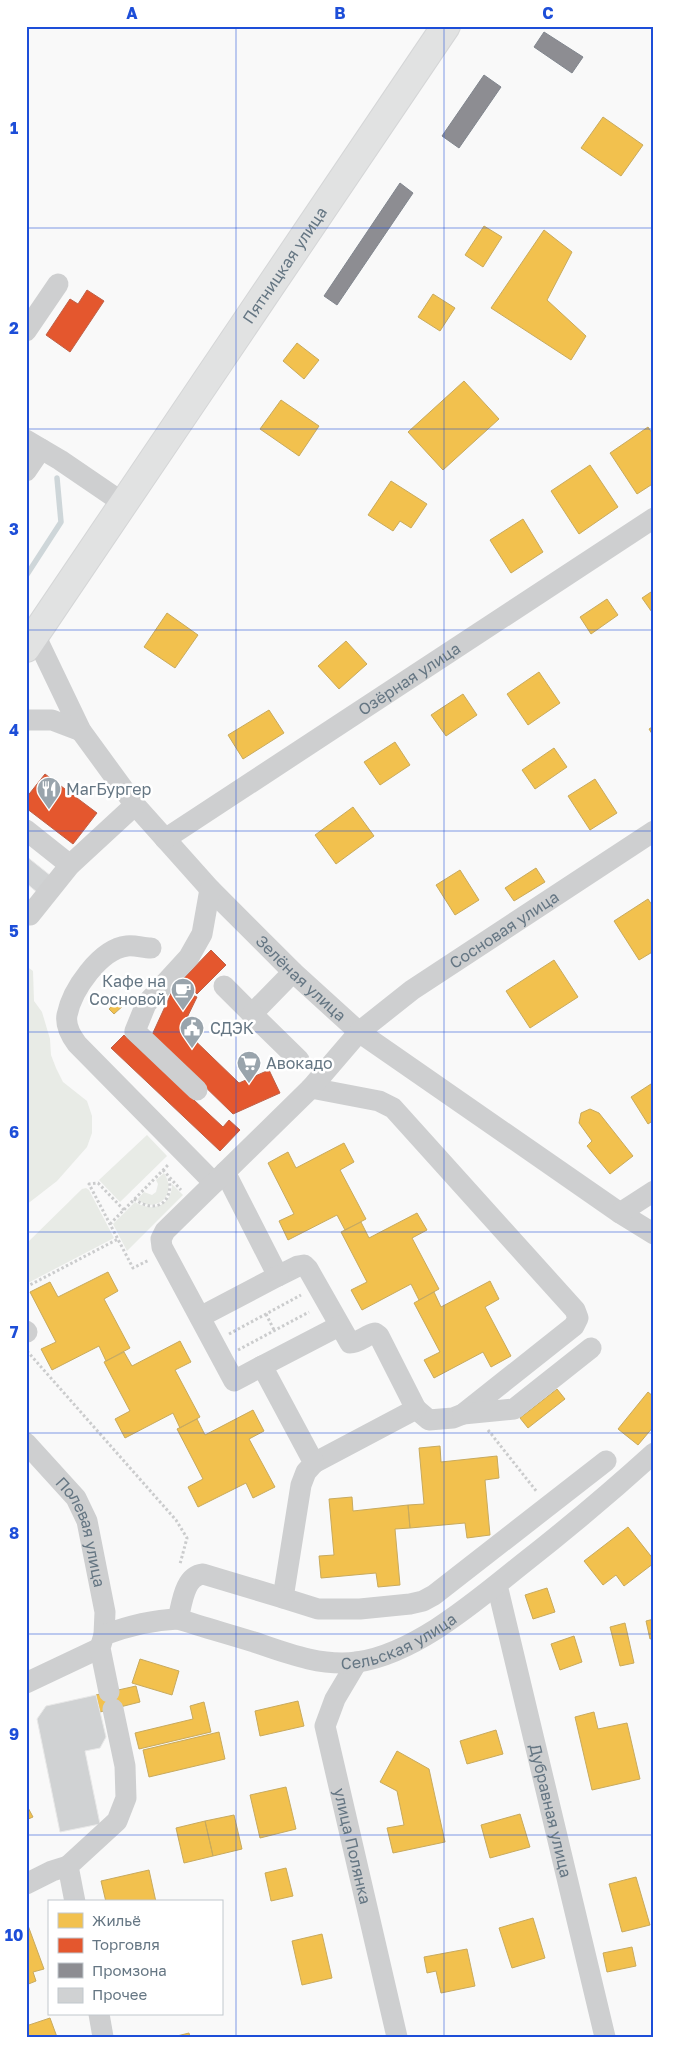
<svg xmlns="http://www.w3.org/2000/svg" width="680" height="2063" font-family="'Golos Text',sans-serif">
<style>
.green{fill:#e8ebe6}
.homes{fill:#f2c14e;stroke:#c8aa5e}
.shops{fill:#e4572e;stroke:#be6048}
.industry{fill:#8d8d92;stroke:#81868e}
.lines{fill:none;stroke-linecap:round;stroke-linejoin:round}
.stream{stroke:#ced6d9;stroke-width:5.5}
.building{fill:#d0d2d3;stroke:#e8e8e8}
.major-casing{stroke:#d5d6d7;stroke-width:30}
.path{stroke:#cbcccd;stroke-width:3;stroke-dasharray:2.5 2.5;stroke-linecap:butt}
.minor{stroke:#cecfd0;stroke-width:21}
.major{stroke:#e1e2e2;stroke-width:28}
.grid{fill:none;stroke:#1d4ed8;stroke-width:1;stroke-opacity:0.55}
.labels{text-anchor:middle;stroke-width:5;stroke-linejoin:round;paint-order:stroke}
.street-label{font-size:16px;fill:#657683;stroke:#fff}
.poi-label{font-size:16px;fill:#657683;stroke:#fff;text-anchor:start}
.neatline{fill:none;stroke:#1d4ed8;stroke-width:2}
.grid-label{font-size:16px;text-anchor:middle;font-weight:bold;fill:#1d4ed8}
</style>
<rect width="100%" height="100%" fill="#f9f9f9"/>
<path class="green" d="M26,966L33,971L34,1001L42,1012L50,1039L51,1055L56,1068L63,1082L87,1101L92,1116V1133L87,1147L57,1181L26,1205Z
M147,1135L167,1156L120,1202L99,1180Z
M164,1173C178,1194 158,1214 137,1200L144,1192L152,1195L156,1192L158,1184L156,1180Z
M172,1184L183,1195L127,1251L113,1224L135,1202C152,1213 172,1206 172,1184Z
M86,1188L89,1190L114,1238L26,1284V1244L82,1189Z"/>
<path class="homes" d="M603,117L643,145L621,176L581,148Z
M484,226L502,237L483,267L465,255Z
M544,230L572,252L547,300L586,336L571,360L491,308Z
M433,294L455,308L440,331L418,317Z
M297,343L319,360L304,379L283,361Z
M464,381L499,419L443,470L408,432Z
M281,400L319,426L299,456L260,429Z
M648,427L654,436V483L637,494L610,453Z
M590,465L618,507L579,534L551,491Z
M391,481L427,504L411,528L400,521L393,531L368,515Z
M523,519L543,552L511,573L490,540Z
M654,590V615L642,598Z
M607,599L618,615L591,634L580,617Z
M167,613L198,635L175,668L144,647Z
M346,641L367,664L339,689L318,666Z
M539,672L560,703L528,725L507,694Z
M463,694L477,715L446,736L431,715Z
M269,710L284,733L243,759L228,735Z
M654,726V737L649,729Z
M395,742L410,765L380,785L364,762Z
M554,748L567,767L535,789L522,770Z
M595,779L617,813L590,830L568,796Z
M353,807L374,836L336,864L315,835Z
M536,868L545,882L514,901L505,888Z
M460,870L479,900L455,915L436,885Z
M648,899L654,908V951L639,960L614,921Z
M554,960L578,997L530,1028L506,991Z
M119,998L125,1004L114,1014L109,1009Z
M654,1082V1120L648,1124L631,1097Z
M590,1109L599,1113L633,1156L610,1174L587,1146L592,1141L579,1123L581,1113Z
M344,1143L354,1162L340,1170L366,1219L345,1230L337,1215L288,1240L279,1221L294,1214L268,1163L288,1152L296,1168Z
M417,1213L427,1230L412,1238L439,1289L419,1300L411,1284L362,1310L351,1290L367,1282L341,1232L361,1222L369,1238Z
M108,1272L118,1291L104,1299L130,1348L106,1361L99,1346L52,1370L41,1349L56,1342L30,1292L50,1282L58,1297Z
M490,1281L499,1299L485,1307L511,1356L491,1367L483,1352L434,1378L424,1360L440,1352L414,1303L434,1292L441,1307Z
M180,1341L191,1362L175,1370L200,1417L180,1428L173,1413L125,1438L115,1419L130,1411L104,1362L124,1352L132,1366Z
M557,1389L565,1399L528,1428L520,1418Z
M648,1392L654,1397V1426L638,1445L618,1429Z
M253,1410L264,1431L249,1439L275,1487L253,1498L246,1483L198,1507L188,1487L203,1479L177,1429L197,1419L205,1435Z
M440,1446L441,1462L497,1456L499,1478L485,1480L490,1535L467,1538L465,1523L410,1528L408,1505L424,1504L419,1448Z
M352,1497L353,1511L408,1505L410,1528L395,1529L400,1585L378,1587L376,1573L321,1578L319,1556L334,1555L329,1499Z
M628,1527L654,1560V1563L624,1586L616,1575L603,1585L584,1561Z
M547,1588L555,1612L533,1619L525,1595Z
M654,1619V1638L650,1639L646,1621Z
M625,1623L634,1663L620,1666L610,1627Z
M574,1636L582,1662L560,1670L551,1644Z
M140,1659L179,1671L172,1695L132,1683Z
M136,1686L140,1702L100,1712L96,1695Z
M298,1701L304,1726L260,1736L255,1711Z
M204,1702L211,1732L139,1749L135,1733L193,1719L190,1706Z
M594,1712L598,1729L627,1723L640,1779L592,1790L575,1717Z
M496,1730L503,1754L467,1764L460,1741Z
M219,1732L225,1759L149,1777L143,1750Z
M397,1751L429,1769L445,1842L393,1853L387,1828L404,1825L397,1791L380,1782Z
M286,1787L296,1829L260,1838L250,1795Z
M26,1804L33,1817L26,1820Z
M520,1814L530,1847L490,1858L481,1825Z
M234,1815L242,1849L213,1856L205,1821Z
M205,1821L213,1856L184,1863L176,1828Z
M286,1868L293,1896L271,1901L265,1873Z
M149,1870L156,1902H106L101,1881Z
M636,1877L650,1925L622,1932L609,1884Z
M533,1918L545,1958L512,1968L499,1928Z
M26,1920L44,1969L33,1972L36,1981L26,1985Z
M322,1934L332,1978L302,1985L292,1941Z
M632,1947L636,1966L607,1972L603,1953Z
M467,1949L475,1986L441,1993L436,1971L427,1973L424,1957Z
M50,2018L57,2037H26V2026Z
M189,2033L190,2037H173Z"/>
<path class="shops" d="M87,290L104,301L70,352L46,335L70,299L78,304Z
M45,774L97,813L73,844L26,808V798Z
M211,950L226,965L197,994L183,979Z
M174,987L197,997L182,1028L239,1083L269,1070L280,1093L233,1114L152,1035Z
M124,1035L223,1127L229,1120L240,1130L220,1151L111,1048Z"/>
<path class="industry" d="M544,32L583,57L572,73L534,47Z
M484,75L501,87L459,148L442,136Z
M400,183L413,193L337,305L324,296Z"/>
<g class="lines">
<path class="stream" d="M26,576L61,522L57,478"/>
</g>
<path class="building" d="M26,856L51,876L38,893L26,883Z
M96,1695L106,1737L100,1748L85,1751L100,1824L60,1832L37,1719L46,1706Z"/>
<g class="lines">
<defs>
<g id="major">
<path id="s8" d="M26,648L446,26"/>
</g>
</defs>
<use href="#major" class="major-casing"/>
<path class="path" d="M163,1170L181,1190
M134,1199C155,1214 174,1204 169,1177
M124,1210L98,1183L89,1184L133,1268L149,1260
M110,1224L169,1164
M26,1287L118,1239
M266,1314L274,1330
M229,1334L301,1295
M238,1350L309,1312
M27,1351L176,1520L187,1538L180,1564
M488,1430L537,1492"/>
<g class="minor">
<path d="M26,331L58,284"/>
<path d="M26,440L60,460L123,503"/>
<path d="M26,471L41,449"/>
<path id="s1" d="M35,635L81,731L135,805L210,889L293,972L359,1032L620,1213L654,1234"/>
<path d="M26,720H52L81,731"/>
<path d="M26,830L70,865"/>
<path id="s2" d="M165,839L654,518"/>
<path d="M26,914L30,915L70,865L135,805"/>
<path d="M151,948C143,948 135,945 127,946C100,949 72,990 67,1015C65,1026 71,1036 77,1044L214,1183"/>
<path d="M224,986L252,1014L293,972"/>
<path d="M252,1014L299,1060"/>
<path d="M311,1088L379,1101L393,1108L575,1310L578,1318L574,1326L463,1414L453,1418L429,1420L416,1409"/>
<path d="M197,1090L135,1031L146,1004L189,957L202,934L210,889"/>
<path d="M225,1172L278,1276L298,1266L304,1265L308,1269L350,1343C359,1343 366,1335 375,1333L379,1336L416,1409L314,1463"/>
<path d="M620,1213L654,1191"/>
<path d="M200,1317L278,1276"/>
<path d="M26,1331L27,1332"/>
<path d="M262,1366L339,1326"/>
<path d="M463,1414L514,1409L591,1348"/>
<path id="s3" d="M26,1443L76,1498L87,1521L105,1612L104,1635"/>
<path id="s4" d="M606,1461L434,1595L423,1601L410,1604L360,1609H318L283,1598L301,1485L306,1472L314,1463L262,1366L234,1381L162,1247L161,1239L165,1231L311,1088L359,1032L412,990L654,831"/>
<path id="s5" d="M497,1585L605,2037"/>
<path d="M178,1619C182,1604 184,1576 203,1574L283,1598"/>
<path id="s6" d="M357,1662L335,1699L325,1726L397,2037"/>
<path d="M26,1683L100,1648"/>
<path id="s7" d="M109,1692L100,1648L104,1635C128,1626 152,1620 178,1619C203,1627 228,1634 254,1642C286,1653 322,1667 357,1662C415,1654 476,1601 521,1565C567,1529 611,1492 654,1453"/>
<path d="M26,1884L52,1871L68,1866"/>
<path d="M75,1902L68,1866L117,1821L126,1798L125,1766L113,1709"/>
<path d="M99,2014L103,2037"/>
</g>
<use href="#major" class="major"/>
</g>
<path class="grid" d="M236,26V2037M444,26V2037M26,228H654M26,429H654M26,630H654M26,831H654M26,1032H654M26,1232H654M26,1433H654M26,1634H654M26,1835H654"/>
<defs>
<symbol id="restaurant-pin" viewBox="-11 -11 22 30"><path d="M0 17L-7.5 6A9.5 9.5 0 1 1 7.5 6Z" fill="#99a4ac" stroke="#fff"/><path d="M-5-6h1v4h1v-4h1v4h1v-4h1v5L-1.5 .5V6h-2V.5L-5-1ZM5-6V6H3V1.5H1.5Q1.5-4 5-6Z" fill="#fff"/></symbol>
<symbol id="cafe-pin" viewBox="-11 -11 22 30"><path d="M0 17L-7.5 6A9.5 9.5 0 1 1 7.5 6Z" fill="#99a4ac" stroke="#fff"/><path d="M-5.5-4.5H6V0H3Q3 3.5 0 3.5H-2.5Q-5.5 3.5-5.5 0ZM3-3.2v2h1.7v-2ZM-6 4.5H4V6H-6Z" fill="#fff"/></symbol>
<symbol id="civic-pin" viewBox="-11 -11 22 30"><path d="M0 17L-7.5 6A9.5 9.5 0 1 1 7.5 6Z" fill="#99a4ac" stroke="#fff"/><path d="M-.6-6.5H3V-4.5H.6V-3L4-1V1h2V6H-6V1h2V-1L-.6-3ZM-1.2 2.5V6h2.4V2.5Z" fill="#fff"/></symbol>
<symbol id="supermarket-pin" viewBox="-11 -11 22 30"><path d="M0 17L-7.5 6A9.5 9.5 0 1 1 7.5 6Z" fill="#99a4ac" stroke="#fff"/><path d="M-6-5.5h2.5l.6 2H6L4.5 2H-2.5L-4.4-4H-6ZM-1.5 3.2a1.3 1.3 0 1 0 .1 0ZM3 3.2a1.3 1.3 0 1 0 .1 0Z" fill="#fff"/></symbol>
</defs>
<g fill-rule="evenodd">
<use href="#restaurant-pin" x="35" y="775" width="28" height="38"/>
<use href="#cafe-pin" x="169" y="976" width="28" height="38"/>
<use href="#civic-pin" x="178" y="1014" width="28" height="38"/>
<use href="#supermarket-pin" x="235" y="1049" width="28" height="38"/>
</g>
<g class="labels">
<g class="street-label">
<text dy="6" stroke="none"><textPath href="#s8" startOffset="462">Пятницкая улица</textPath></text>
<text dy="6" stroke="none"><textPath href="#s2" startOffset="292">Озёрная улица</textPath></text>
<text dy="6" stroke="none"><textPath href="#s4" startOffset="1280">Сосновая улица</textPath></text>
<text dy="6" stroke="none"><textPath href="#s1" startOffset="438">Зелёная улица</textPath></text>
<text dy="6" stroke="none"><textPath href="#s3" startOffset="108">Полевая улица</textPath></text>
<text dy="6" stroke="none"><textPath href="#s7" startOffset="366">Сельская улица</textPath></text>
<text dy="6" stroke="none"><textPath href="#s5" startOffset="232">Дубравная улица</textPath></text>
<text dy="6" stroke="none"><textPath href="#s6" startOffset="195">улица Полянка</textPath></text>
</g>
<g class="poi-label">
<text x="66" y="795">МагБургер</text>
<text x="166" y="987" text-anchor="end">Кафе на<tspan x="166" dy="18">Сосновой</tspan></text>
<text x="210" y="1034">СДЭК</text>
<text x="266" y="1069">Авокадо</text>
</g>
</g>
<rect width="680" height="2063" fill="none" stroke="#ffffff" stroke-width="55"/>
<rect x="48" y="1900" width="175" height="115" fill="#ffffff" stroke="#c1c8cd"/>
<rect x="58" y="1913" width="25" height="15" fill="#f2c14e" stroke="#c1c8cd"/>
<text x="92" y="1926" font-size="15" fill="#657683">Жильё</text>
<rect x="58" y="1938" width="25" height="15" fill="#e4572e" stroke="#c1c8cd"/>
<text x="92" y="1950" font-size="15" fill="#657683">Торговля</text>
<rect x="58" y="1963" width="25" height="15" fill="#8d8d92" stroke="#c1c8cd"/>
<text x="92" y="1976" font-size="15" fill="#657683">Промзона</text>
<rect x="58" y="1988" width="25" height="15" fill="#d0d2d3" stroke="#c1c8cd"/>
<text x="92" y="2000" font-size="15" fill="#657683">Прочее</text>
<rect x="28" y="28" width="624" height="2008" class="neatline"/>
<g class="grid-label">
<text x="132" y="19">A</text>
<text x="340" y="19">B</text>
<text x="548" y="19">C</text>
<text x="14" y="134">1</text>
<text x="14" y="334">2</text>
<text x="14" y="535">3</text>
<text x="14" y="736">4</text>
<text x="14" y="937">5</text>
<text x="14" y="1138">6</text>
<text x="14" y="1338">7</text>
<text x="14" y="1539">8</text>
<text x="14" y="1740">9</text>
<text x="14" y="1941">10</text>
</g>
</svg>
